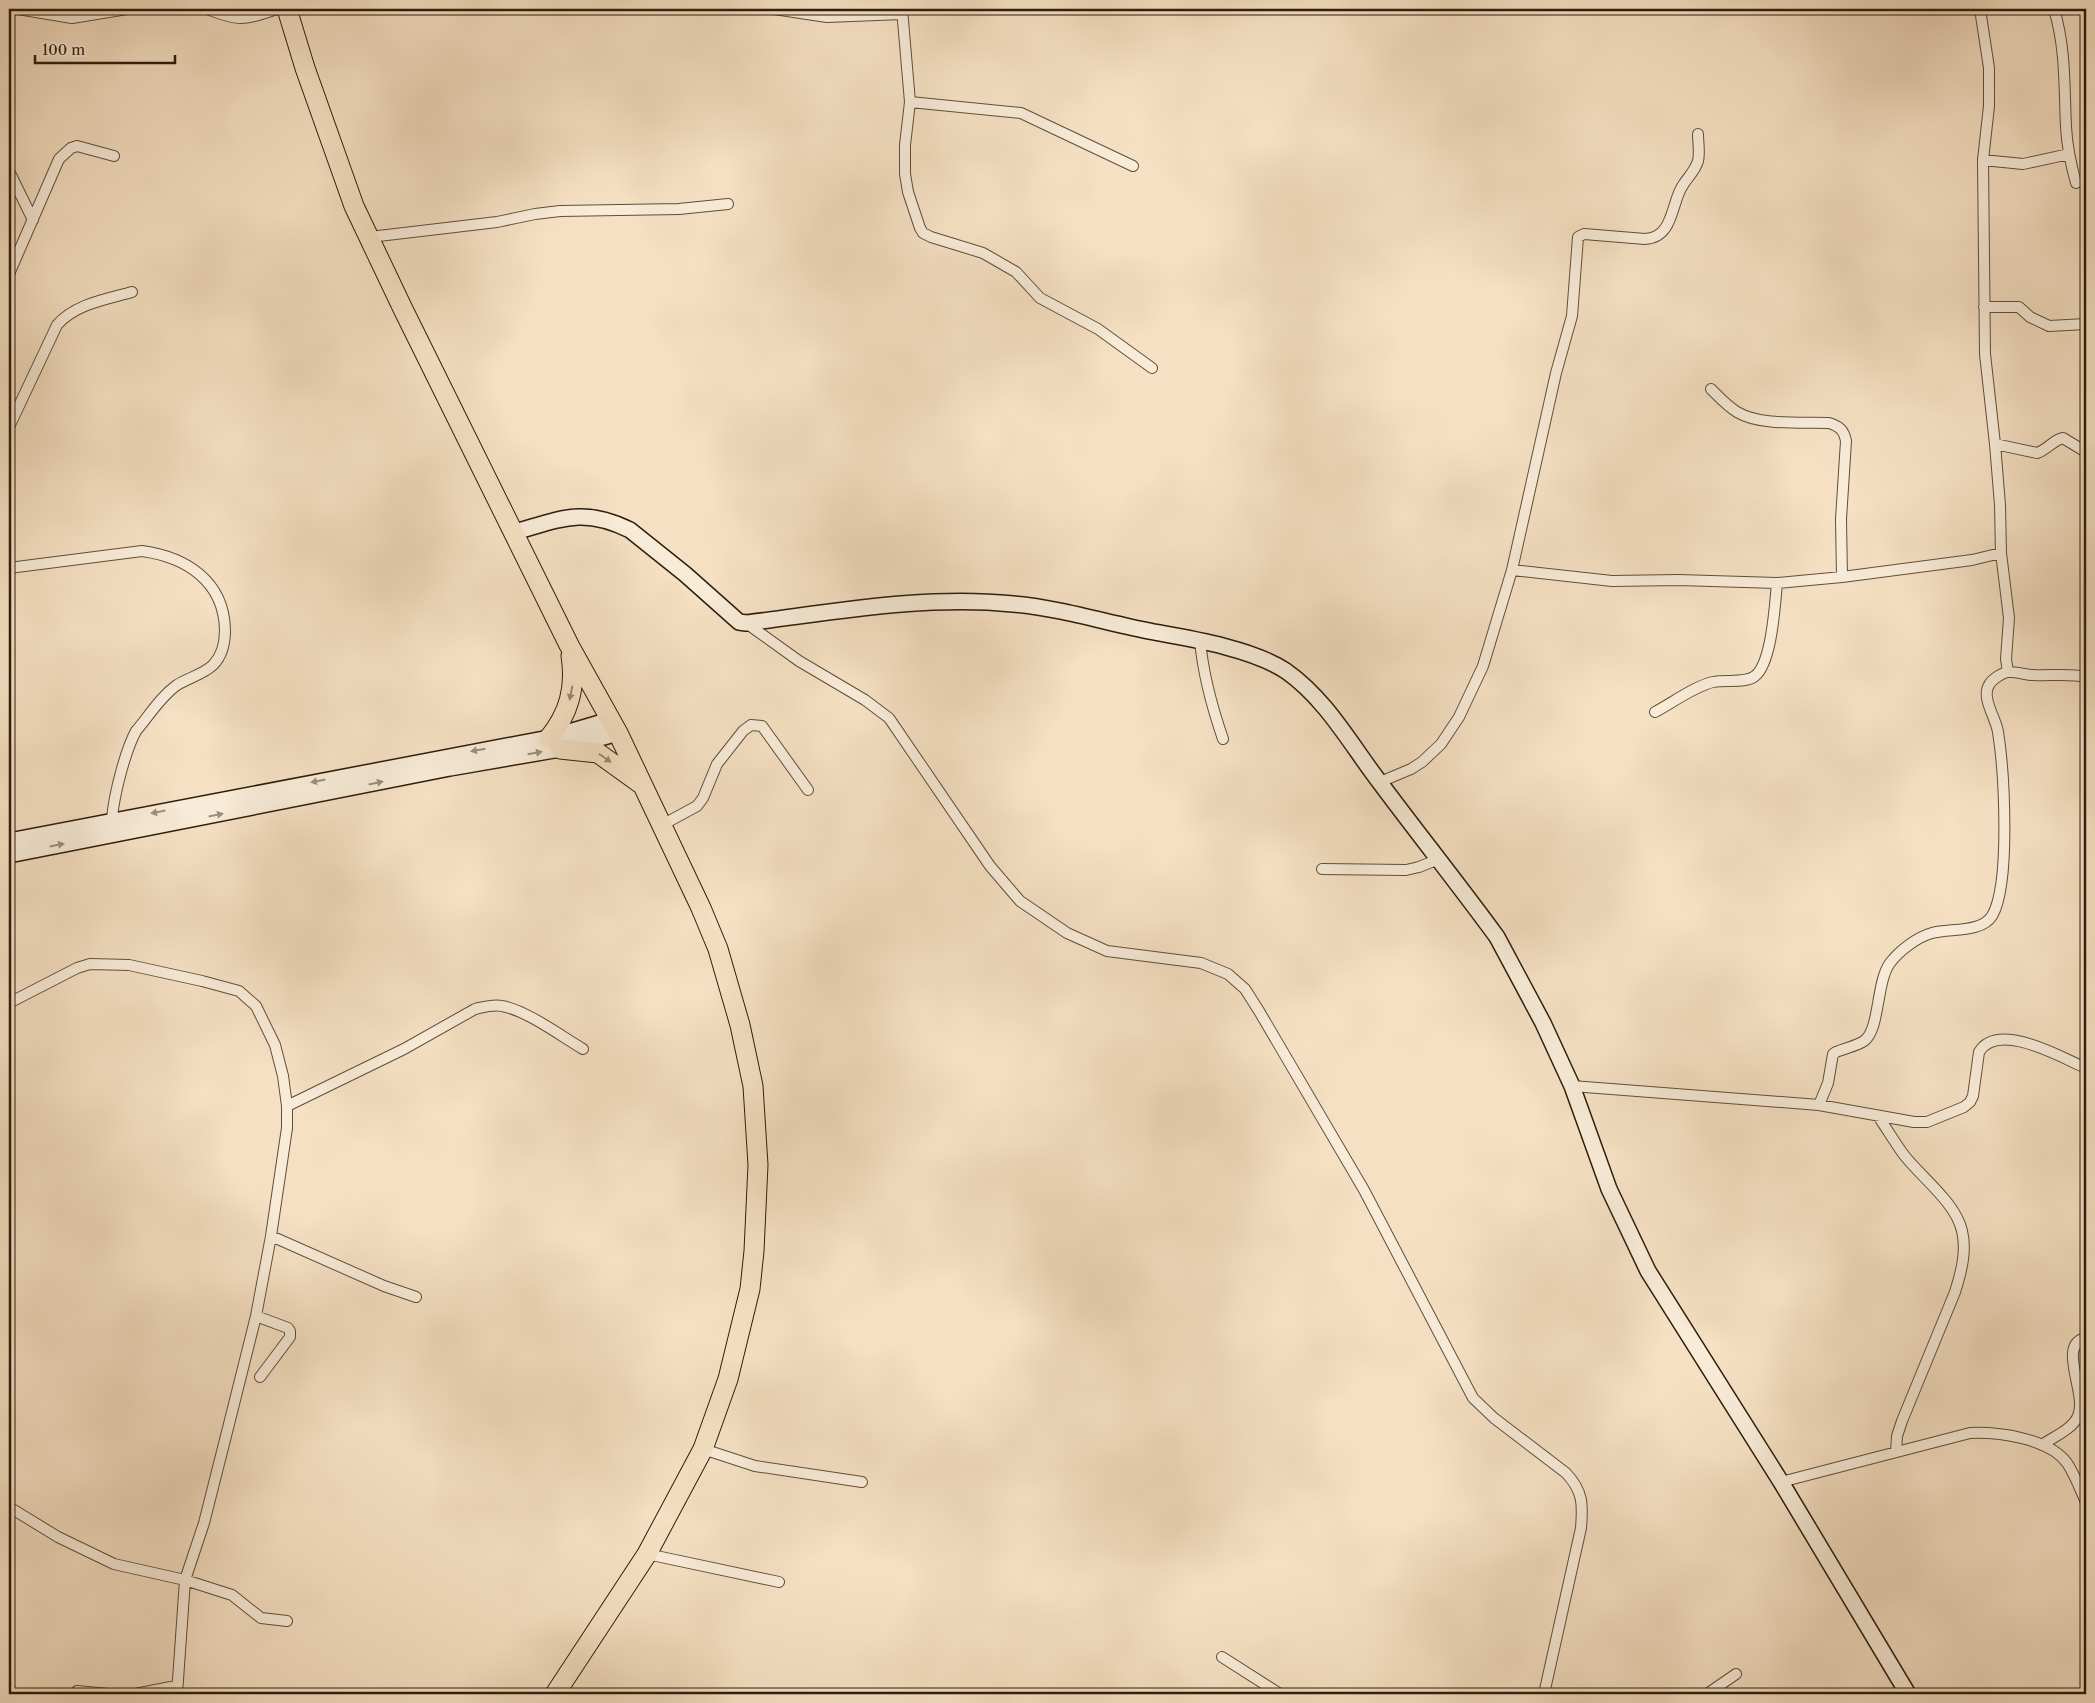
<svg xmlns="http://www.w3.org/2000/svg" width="2095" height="1703" font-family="'Libre Caslon Text',serif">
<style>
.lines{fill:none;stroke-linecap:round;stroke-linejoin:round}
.street-casing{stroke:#5f4e3a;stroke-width:12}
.secondary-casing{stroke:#2d1d0c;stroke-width:18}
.highway-casing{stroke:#2d1d0c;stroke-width:21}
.street{stroke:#f8ebd8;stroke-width:10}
.secondary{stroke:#f8ebd8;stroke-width:15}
.highway{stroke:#f5e0c3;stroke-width:19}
.oneway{fill:#9b8871}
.oneway2{fill:#9d8e7c}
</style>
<rect width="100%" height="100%" fill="#f5e0c3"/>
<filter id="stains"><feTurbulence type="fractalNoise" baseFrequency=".004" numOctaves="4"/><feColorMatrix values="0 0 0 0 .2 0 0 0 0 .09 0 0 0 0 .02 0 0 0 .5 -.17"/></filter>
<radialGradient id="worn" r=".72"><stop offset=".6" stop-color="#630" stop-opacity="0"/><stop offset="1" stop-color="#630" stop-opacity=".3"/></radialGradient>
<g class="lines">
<defs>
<path id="street" d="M18,9L72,18L127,9
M207,9C241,22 243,20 277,9
M774,9L827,17L902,14
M902,9L910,102L905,145V174L908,192L920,228L923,233L931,237L983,253L1016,272L1040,298L1098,329L1152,368
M1980,9L1989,68V106L1983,160L1985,354L1995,444L2000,505L2001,553L2009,618L2006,659L2008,672
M2054,9C2066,49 2064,86 2066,127C2067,146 2071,165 2076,183
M910,102L1021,113L1133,166
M1983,160L2023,164L2069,154
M9,171L33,220
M370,237L497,222L535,214L560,211L679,209L728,204
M9,274L59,159L71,148L77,146L114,156
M1984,307H2019L2030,317L2049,326L2086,324
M1711,389C1719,397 1727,406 1737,412C1760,426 1803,422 1829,423C1839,426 1844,430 1846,441L1841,519L1842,577
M9,427L57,325C75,304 107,299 132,292
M1995,444L2037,453C2047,450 2053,440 2063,438L2086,452
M9,568L142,551C186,557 224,581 225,630C225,642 223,655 213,665C204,674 188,678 177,685C160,697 149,716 136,731C125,751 111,804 112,827
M1512,570L1612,581L1678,580L1777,583L1842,577L1972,560L2001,553
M746,623L799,661L865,700L889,718L990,866L1020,901L1067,933L1107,951L1201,963L1228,974L1245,989L1259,1011L1364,1190L1473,1398L1494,1418L1566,1473C1583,1491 1583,1504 1581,1528L1544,1694
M1200,640C1203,675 1212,707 1223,739
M1655,712C1672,703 1695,686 1713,682C1726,679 1745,684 1755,676C1772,663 1775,603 1777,583
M1380,782L1411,769L1422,762L1441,744L1459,717L1483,666L1512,570L1556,373L1572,316L1578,237L1584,234L1645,239C1674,238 1671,202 1683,185C1688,177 1695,171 1698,161C1700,153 1698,143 1698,134
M662,825L697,806L703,798L717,764L743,731L751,725L762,726L808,790
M1322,869L1406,870L1419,867L1439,859
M9,1003L77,968L90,964L129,965L202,981L239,991L256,1006L275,1045L283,1076L287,1106V1128L271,1236L256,1316L229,1424L204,1523L185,1580L177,1694
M1572,1086L1819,1105L1914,1122H1927L1964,1107L1970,1102L1973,1096L1979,1052C1998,1020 2062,1058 2086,1068
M1819,1105L1828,1083L1833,1054L1836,1052C1845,1048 1857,1046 1864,1041C1880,1030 1876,982 1890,963C1899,951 1917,937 1932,933C1950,928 1981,933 1992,916C2011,884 2004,770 1998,732C1996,718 1981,698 1989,685C1992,679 2001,674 2007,672C2015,671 2026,675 2033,675C2051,676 2069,673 2086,677
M287,1106L404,1049L475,1009C484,1007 493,1004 502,1006C526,1010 561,1036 583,1049
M1878,1116C1887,1129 1895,1143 1904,1155C1922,1178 1956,1203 1962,1231C1967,1251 1961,1273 1955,1292L1902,1421L1897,1436L1896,1452
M271,1236L384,1286L416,1297
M256,1316L288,1328L290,1331V1337L260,1377
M2042,1445C2053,1437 2073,1429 2078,1416C2088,1394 2056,1344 2086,1338
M703,1449L755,1466L862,1482
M1781,1482L1970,1433C1998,1432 2049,1438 2067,1463C2075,1475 2080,1489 2086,1502
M9,1507L58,1537L114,1564L185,1580L232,1595L261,1618L287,1621
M647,1554L779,1582
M1222,1657L1280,1694
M77,1691L108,1694
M135,1694L176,1686
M1707,1694L1736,1674"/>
<path id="secondary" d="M515,532C561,519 583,507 630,530L685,574L739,622L746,623C835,612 924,595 1013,604C1060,608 1107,623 1154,632C1193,639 1253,649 1286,671C1327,700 1351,745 1381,784C1419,835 1459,885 1497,937L1543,1023L1572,1086L1609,1189L1648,1271L1781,1482L1908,1694
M9,841L549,738L610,720
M9,855L450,768L560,749L618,733"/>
<path id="highway" d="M287,9L305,68L354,206L402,307L569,645L618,733L701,908L718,949L740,1025L753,1086L758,1165L754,1251L750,1289L728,1379L703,1449L647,1554L555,1694
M549,738C569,713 576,688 571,656
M560,749L598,753L641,784"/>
</defs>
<use href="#street" class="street-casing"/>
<use href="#secondary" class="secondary-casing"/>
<use href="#highway" class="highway-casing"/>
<use href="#street" class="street"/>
<use href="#secondary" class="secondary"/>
<use href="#highway" class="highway"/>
</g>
<defs><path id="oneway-solid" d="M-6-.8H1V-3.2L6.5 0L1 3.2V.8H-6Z" transform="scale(1.25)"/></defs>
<g class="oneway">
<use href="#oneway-solid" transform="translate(571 693) rotate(101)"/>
<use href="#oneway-solid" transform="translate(605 758) rotate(35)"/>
</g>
<g class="oneway2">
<use href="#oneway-solid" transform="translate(478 750) rotate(170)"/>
<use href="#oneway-solid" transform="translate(535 753) rotate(-10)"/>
<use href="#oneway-solid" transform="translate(318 781) rotate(169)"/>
<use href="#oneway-solid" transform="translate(376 783) rotate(-12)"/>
<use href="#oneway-solid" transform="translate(158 812) rotate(169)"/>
<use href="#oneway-solid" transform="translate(216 815) rotate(-11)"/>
<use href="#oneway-solid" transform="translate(57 845) rotate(-11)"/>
</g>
<rect width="2095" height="1703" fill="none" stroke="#f5e0c3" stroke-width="30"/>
<rect x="10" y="10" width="2075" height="1683" fill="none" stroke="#2d1d0c" stroke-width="2.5"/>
<rect x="15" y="15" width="2065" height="1673" fill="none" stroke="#2d1d0c"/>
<path d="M35 55v8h140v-8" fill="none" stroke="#2d1d0c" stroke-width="2.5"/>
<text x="42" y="55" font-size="15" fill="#2d1d0c" stroke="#f8ebd8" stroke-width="4" paint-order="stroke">100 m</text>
<rect width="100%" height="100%" filter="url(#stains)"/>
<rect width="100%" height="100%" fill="url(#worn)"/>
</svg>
